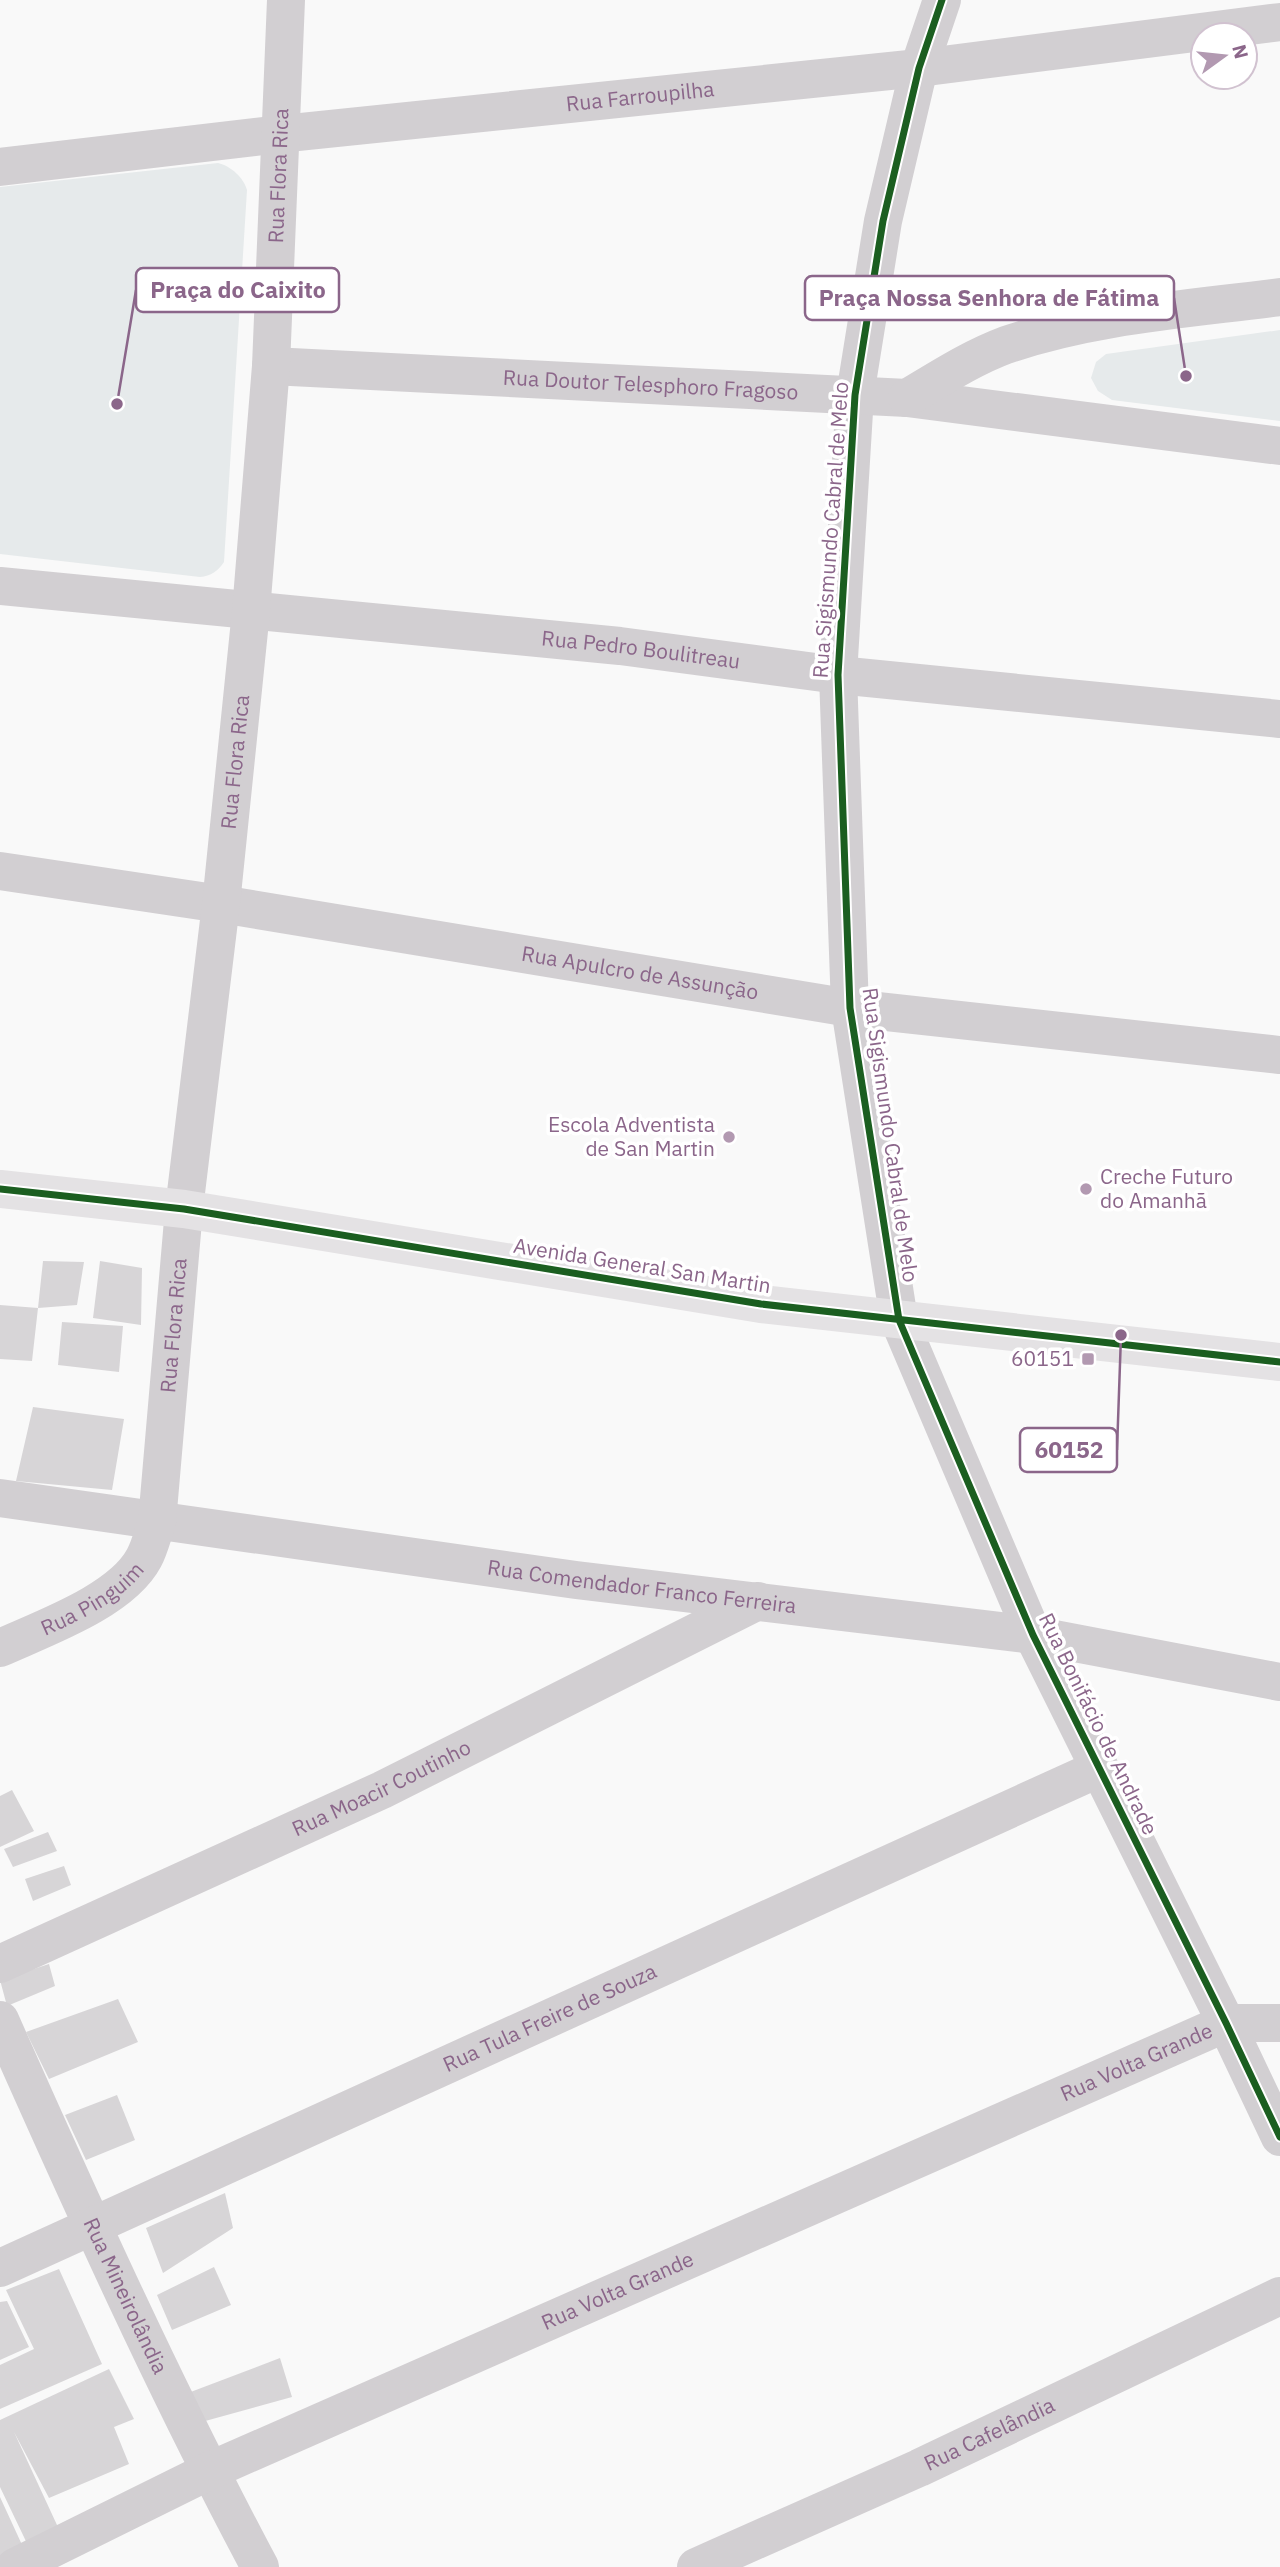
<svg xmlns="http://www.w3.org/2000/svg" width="1280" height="2567" font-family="'IBM Plex Sans',sans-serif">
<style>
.green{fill:#e6eaeb}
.building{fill:#d7d5d7}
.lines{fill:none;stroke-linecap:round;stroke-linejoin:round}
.minor{stroke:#d2cfd2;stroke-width:38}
.major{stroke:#e4e2e4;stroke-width:38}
.cycleway-casing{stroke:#fff;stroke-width:11}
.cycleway{stroke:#1b5e20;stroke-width:7}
.poi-dot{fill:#b299b1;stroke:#fff;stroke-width:2.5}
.labels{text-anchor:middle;stroke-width:7;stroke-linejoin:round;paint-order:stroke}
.street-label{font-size:21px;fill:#8b668a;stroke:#fff}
.poi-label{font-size:21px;fill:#8b668a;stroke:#fff;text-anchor:end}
.leader{fill:none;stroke:#8b668a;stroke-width:2.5}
.callout-dot{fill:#8b668a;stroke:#fff;stroke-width:2.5}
.callout{fill:#fff;stroke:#8b668a;stroke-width:2.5}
.callout-label{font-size:23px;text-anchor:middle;font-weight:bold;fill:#8b668a}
</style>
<rect width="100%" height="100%" fill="#f9f9f9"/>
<path class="green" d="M218,163C231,166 244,178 247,190L224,562C218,571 211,576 200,577L0,554V187Z
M1280,330V421L1112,400L1098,391L1091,378L1096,362L1106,354Z"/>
<path class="building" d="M43,1261L84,1262L77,1305L38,1308Z
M100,1261L142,1268L141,1325L93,1318Z
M0,1305L38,1308L32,1361L0,1359Z
M62,1322L123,1326L119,1372L58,1365Z
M33,1407L124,1419L112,1490L16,1481Z
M12,1790L34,1831L0,1847V1796Z
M48,1832L57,1851L13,1867L4,1849Z
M64,1866L71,1885L33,1901L25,1879Z
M49,1964L55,1986L7,2006L0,1980Z
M118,1999L138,2042L49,2079L26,2032Z
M117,2095L135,2140L86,2160L65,2115Z
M225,2193L233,2228L163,2273L146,2228Z
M214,2267L231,2305L172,2330L157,2295Z
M59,2269L102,2364L0,2409V2365L34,2349L6,2290Z
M7,2301L29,2347L0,2360V2302Z
M280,2358L292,2397L198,2423L188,2393Z
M109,2369L134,2419L114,2427L129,2464L49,2498L14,2432L63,2538L34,2558L0,2487V2420Z
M0,2497L29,2560L0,2567Z"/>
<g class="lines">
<g class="minor">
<path d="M942,0L919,68L883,221L855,395L838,675L850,1008L899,1320L1033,1635L1226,2023L1280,2137"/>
<path id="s1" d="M0,167L280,134L919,68L1280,22"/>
<path id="s2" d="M271,366L907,398L1280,446"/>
<path d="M907,398C939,379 971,358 1006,345C1094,315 1189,309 1280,297"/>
<path id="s3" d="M0,586L620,646L838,675L1280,719"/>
<path id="s4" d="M0,871L221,904L850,1008L1280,1055"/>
<path id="s5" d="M0,1498L576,1580L1033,1635L1280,1682"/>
<path id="s6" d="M0,1648C44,1628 121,1601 144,1558C150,1547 153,1533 157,1522L184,1209L221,904L251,611L271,366L286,0"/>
<path id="s7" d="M0,1964L382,1790L758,1601"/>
<path id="s8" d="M0,2020C82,2205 165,2389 260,2567"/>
<path id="s9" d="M0,2268L1100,1768"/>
<path id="s10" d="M15,2567L209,2471L1226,2023H1280"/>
<path id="s11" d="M696,2567L919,2468L1280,2296"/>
</g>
<path class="major" d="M0,1189L184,1209L761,1304L1280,1362"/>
<defs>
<path id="cycleway" d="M942,0L919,68L883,221L855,395L838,675L850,1008L899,1320L1033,1635L1226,2023L1280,2137
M0,1189L184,1209L761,1304L1280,1362"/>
</defs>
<use href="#cycleway" class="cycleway-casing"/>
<use href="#cycleway" class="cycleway"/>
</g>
<g class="poi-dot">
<circle cx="729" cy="1137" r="7"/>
<circle cx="1086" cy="1189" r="7"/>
<rect x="1081" y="1352" width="14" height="14" rx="3.5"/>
</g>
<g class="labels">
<g class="street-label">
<text dy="7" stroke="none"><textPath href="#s1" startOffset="644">Rua Farroupilha</textPath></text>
<text dy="7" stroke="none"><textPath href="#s6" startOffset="1563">Rua Flora Rica</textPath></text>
<text dy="7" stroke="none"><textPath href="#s2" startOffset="380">Rua Doutor Telesphoro Fragoso</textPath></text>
<text transform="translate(831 530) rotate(-86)" y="7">Rua Sigismundo Cabral de Melo</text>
<text dy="7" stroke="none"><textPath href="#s3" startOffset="644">Rua Pedro Boulitreau</textPath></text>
<text dy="7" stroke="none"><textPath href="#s6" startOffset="975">Rua Flora Rica</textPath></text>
<text dy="7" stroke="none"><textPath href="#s4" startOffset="648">Rua Apulcro de Assunção</textPath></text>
<text transform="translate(890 1135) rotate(82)" y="7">Rua Sigismundo Cabral de Melo</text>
<text transform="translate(642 1266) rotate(9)" y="7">Avenida General San Martin</text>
<text dy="7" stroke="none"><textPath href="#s6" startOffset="408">Rua Flora Rica</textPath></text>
<text dy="7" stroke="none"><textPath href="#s5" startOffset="648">Rua Comendador Franco Ferreira</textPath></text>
<text dy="7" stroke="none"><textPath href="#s6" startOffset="105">Rua Pinguim</textPath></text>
<text transform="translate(1098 1724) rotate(64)" y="7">Rua Bonifácio de Andrade</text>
<text dy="7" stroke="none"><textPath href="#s7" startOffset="420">Rua Moacir Coutinho</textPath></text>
<text dy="7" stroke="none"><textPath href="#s9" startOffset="604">Rua Tula Freire de Souza</textPath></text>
<text dy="7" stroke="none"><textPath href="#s10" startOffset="1230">Rua Volta Grande</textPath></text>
<text dy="7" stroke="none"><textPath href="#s10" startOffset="663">Rua Volta Grande</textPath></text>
<text dy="7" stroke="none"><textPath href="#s8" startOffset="303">Rua Mineirolândia</textPath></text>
<text dy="7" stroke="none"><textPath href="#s11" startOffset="322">Rua Cafelândia</textPath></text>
</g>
<g class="poi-label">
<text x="715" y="1132">Escola Adventista<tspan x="715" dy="24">de San Martin</tspan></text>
<text x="1100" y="1184" text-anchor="start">Creche Futuro<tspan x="1100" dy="24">do Amanhã</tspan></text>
<text x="1074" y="1366">60151</text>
</g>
</g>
<path class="leader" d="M117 404L136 290M1186 376L1174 298M1121 1335L1117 1450"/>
<g class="callout-dot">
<circle cx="117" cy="404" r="7"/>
<circle cx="1186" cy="376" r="7"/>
<circle cx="1121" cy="1335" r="7"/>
</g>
<g class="callout">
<rect x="136" y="268" width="203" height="44" rx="7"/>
<rect x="805" y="276" width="369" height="44" rx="7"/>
<rect x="1020" y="1428" width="97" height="44" rx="7"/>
</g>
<g class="callout-label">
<text x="238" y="298">Praça do Caixito</text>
<text x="989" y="306">Praça Nossa Senhora de Fátima</text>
<text x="1069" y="1458">60152</text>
</g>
<g transform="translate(1224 56) rotate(75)"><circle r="33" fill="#ffffff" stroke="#d1c2d0" stroke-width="2"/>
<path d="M0-5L12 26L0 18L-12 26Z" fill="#b299b1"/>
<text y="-10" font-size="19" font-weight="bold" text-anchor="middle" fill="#8b668a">N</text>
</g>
</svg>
